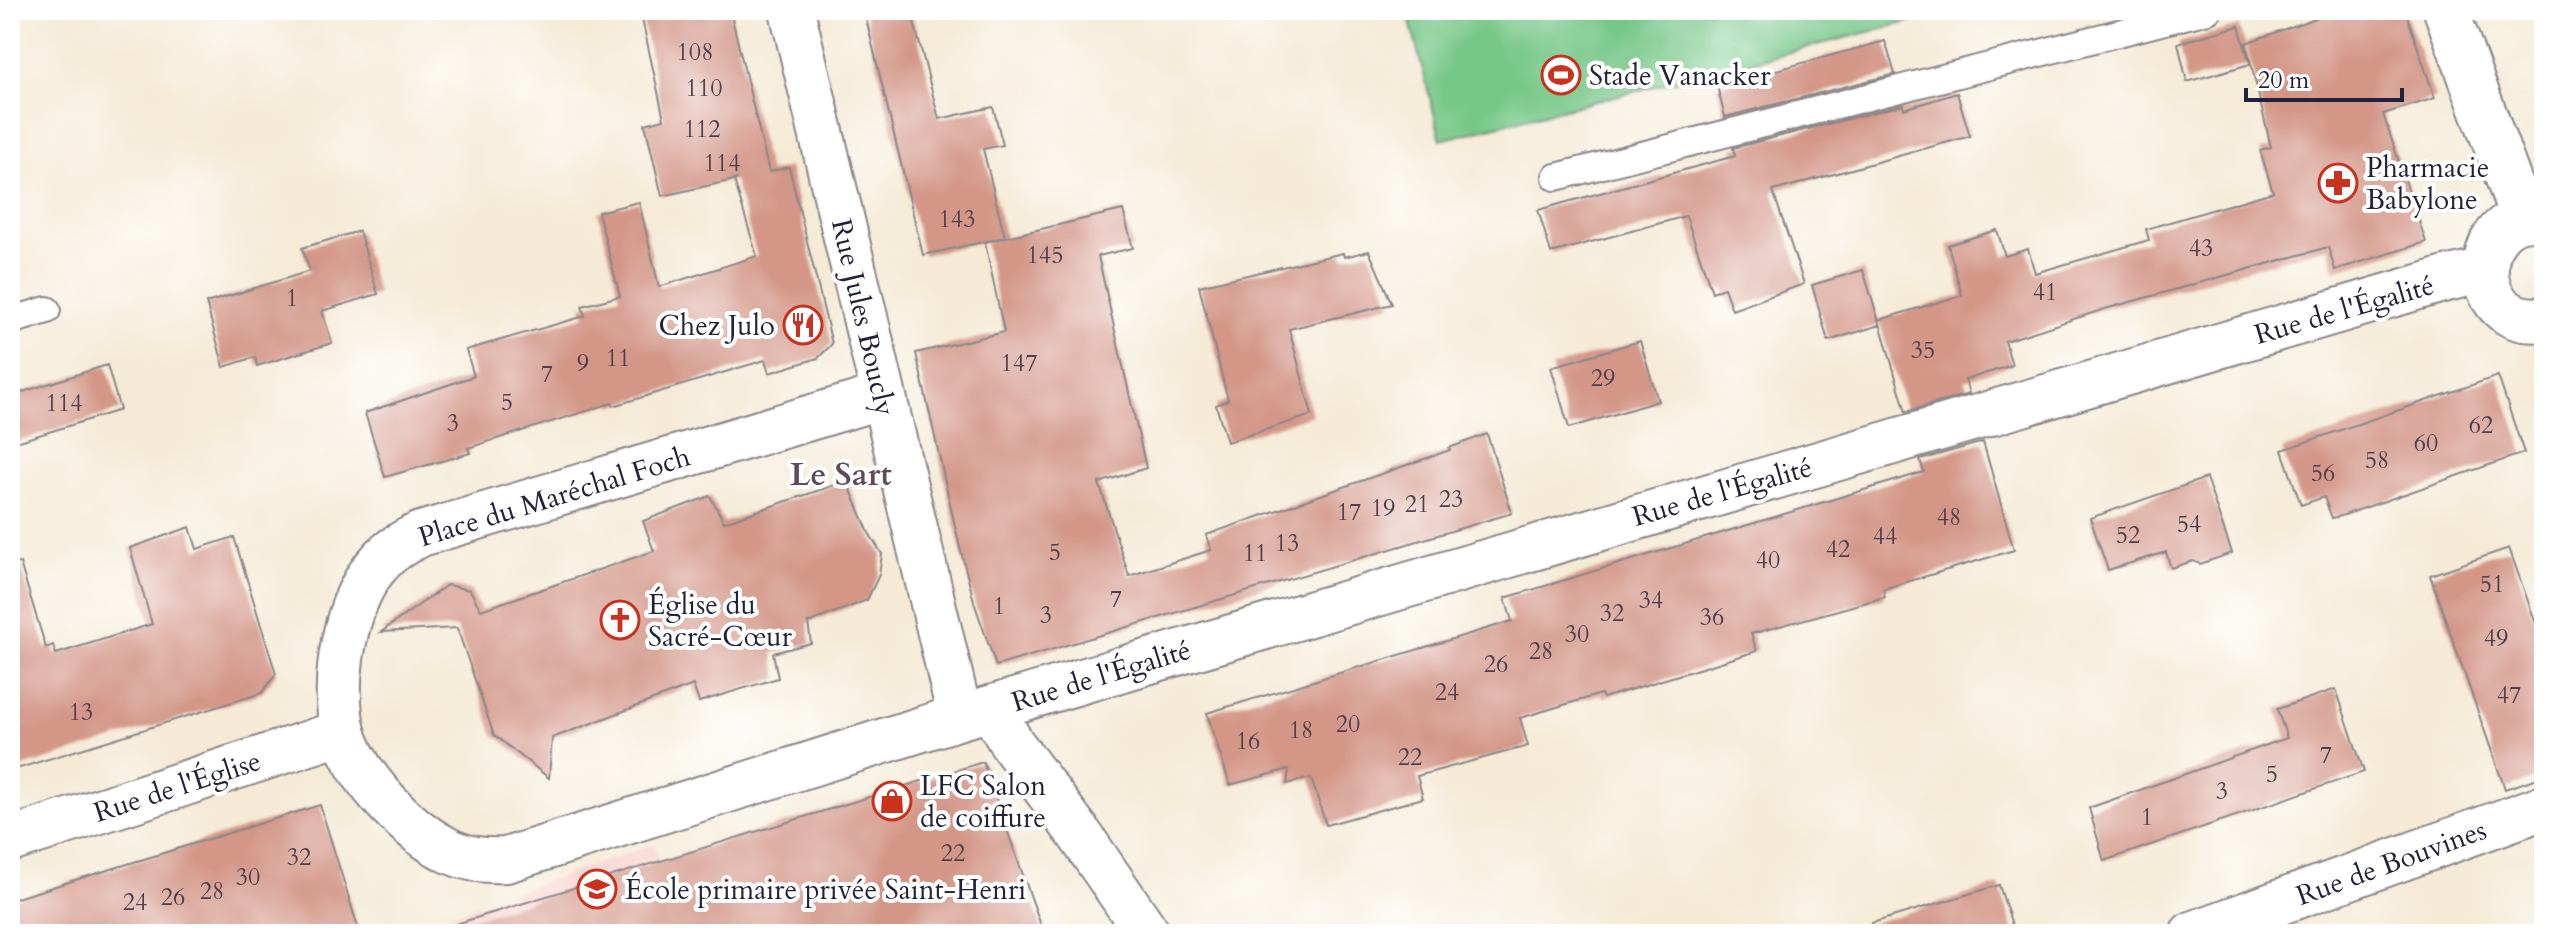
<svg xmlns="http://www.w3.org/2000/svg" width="2554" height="944" font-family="Cardo,serif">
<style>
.built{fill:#f7d0cc}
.green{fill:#77c788;stroke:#4c7462;stroke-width:2}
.building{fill:#d39687}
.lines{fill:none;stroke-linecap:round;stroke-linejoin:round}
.lane-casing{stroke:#8b8688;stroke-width:30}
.street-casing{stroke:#8b8688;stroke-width:48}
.lane{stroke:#fff;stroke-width:26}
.street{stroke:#fff;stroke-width:44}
.labels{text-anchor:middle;stroke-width:8;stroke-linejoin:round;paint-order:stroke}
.number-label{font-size:24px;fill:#4e3f4e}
.poi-label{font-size:28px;fill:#22223b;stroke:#fff;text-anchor:start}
.street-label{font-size:28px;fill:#22223b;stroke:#fff}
.quarter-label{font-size:32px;font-weight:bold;fill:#604b56;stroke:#fff}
</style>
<rect width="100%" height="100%" fill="#fff"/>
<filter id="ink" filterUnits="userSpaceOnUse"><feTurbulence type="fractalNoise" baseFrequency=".0125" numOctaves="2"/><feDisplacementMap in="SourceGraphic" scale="16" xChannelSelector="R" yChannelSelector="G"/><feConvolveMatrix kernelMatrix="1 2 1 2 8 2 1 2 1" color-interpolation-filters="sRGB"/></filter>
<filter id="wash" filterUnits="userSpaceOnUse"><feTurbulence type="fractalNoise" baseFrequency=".006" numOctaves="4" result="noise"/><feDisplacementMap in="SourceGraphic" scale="32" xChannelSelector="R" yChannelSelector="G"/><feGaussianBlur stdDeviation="1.8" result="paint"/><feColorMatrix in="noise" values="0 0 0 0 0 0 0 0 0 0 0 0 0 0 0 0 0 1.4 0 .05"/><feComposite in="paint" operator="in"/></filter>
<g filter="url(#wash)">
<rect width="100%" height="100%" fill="#f4ead5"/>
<path class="built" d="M654,844L684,934H395Z"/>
<path class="green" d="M1407,10H1956L1441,140Z"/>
<g id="blocks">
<path class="building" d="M640,10H730L769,172L789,167L832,344L818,358L769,373L765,360L613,406L612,403L468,448L470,453L385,477L365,413L474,376L466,350L585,316L582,306L620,296L598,212L639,202L659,287L757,256L734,180L738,179L662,196L645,124L664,119Z
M864,10H911L939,119L993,107L1003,145L983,149L1005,237L923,255Z
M2338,10H2405L2435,98L2383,114L2426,242L2335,270L2328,247L2105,309L2005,341L2012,365L1965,380L1969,394L1906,412L1879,320L1962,295L1948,245L1997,230L2005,256L2028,249L2035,273L2149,240L2146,229L2273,192L2260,150L2271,147L2246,43Z
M2239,26L2250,64L2187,82L2178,43Z
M1885,41L1895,74L1725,117L1717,86Z
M1957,93L1970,136L1773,191L1804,284L1732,310L1724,288L1712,292L1686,216L1551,253L1538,210L1735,156L1733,148L1903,105L1904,109Z
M1123,210L1133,248L1098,256L1146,468L1099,483L1129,576L1211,550L1206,535L1450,450L1449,448L1487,434L1512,513L996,666L975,605L960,548L916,353L1004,332L985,242Z
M359,231L378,294L322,311L332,343L257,366L255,357L224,367L206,303L310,271L302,248Z
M1369,251L1392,304L1289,329L1312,415L1227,442L1216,405L1228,400L1199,286L1343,253L1344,257Z
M1863,270L1880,325L1828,341L1812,285Z
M1640,341L1658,401L1569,428L1551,367Z
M107,365L120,410L10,444V396Z
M2498,376L2524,453L2341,516L2332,518L2324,497L2301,505L2282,450Z
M1983,442L2014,550L1883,589L1885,597L1751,634L1757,651L1603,698L1601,694L1520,718L1528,746L1417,776L1423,798L1326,825L1311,778L1287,784L1289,769L1230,785L1207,713L1512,621L1505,598L1924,472L1920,460Z
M2206,478L2232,553L2200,564L2193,561L2171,568L2166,552L2108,570L2090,518Z
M847,481L869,533L882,554L879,575L867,600L808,623L811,643L773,653L778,678L699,702L693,685L552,738L549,778L494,735L457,628L381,632L447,585L470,590L481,610L654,551L643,521L710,496L724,522Z
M190,527L197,549L234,537L276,674L262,693L10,771V564L20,563L46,648L53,645L56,654L152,624L130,548Z
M2509,548L2544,646V776L2505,789L2430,575Z
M2336,689L2364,772L2104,861L2089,808L2287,738L2277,709Z
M983,762L1044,934H457L456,924Z
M320,805L360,934H10V900Z
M1999,885L2015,934H1874L1872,923Z"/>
</g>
</g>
<g filter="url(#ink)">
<use href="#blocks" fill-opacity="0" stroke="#8b8688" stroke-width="2"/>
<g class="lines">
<defs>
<path id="lane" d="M1556,177L2208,10
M10,321L47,310"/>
<path id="street" d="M792,10L960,717
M2446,10L2523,219
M2544,219C2469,205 2464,330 2544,319
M883,396L421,534C406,541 391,549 380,562C345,599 331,682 343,731C355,777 410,833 452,852C469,860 488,861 506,860L960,717L2446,279L2485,270
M991,708L1012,744L1078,832L1148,934
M10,840L343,732
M2192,934L2544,807"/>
</defs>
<use href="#lane" class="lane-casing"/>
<use href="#street" class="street-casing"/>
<use href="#lane" class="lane"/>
<use href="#street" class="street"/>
</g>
</g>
<defs>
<symbol id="stadium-ring" viewBox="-11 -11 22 22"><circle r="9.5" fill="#fff" stroke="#c8321e" stroke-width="1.5"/><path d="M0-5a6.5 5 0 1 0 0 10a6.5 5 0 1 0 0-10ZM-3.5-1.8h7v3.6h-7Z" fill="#c8321e"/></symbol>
<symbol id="pharmacy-ring" viewBox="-11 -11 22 22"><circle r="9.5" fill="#fff" stroke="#c8321e" stroke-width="1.5"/><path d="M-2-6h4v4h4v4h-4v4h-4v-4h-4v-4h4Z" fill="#c8321e"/></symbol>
<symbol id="restaurant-ring" viewBox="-11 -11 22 22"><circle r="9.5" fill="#fff" stroke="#c8321e" stroke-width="1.5"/><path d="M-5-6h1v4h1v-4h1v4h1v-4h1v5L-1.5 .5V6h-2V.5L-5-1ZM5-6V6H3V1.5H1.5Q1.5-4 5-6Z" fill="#c8321e"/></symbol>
<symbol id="church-ring" viewBox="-11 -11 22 22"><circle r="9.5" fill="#fff" stroke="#c8321e" stroke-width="1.5"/><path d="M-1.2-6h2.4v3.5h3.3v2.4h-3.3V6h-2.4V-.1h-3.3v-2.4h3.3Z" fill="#c8321e"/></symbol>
<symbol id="shop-ring" viewBox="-11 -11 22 22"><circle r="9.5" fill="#fff" stroke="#c8321e" stroke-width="1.5"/><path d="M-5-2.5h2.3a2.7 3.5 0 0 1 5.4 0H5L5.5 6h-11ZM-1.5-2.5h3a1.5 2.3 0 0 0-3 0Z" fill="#c8321e"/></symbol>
<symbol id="school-ring" viewBox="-11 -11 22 22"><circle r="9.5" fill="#fff" stroke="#c8321e" stroke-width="1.5"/><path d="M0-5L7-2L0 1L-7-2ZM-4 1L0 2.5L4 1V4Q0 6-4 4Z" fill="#c8321e"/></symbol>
</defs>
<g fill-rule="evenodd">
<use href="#stadium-ring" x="1539" y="53" width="44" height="44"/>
<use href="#pharmacy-ring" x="2316" y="161" width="44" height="44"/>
<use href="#restaurant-ring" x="781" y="303" width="44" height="44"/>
<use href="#church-ring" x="598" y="598" width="44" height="44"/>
<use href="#shop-ring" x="870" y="779" width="44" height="44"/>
<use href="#school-ring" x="575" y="867" width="44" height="44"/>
</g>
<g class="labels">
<g class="number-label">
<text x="695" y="60">108</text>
<text x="704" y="96">110</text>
<text x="702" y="137">112</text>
<text x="722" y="171">114</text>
<text x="957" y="227">143</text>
<text x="2201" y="256">43</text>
<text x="1045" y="263">145</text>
<text x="2045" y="300">41</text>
<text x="292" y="306">1</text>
<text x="1923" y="358">35</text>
<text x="618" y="366">11</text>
<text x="583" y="371">9</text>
<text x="1019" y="371">147</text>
<text x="547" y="382">7</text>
<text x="1603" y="386">29</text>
<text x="507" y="410">5</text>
<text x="64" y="411">114</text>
<text x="453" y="431">3</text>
<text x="2481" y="433">62</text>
<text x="2426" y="451">60</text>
<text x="2377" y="468">58</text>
<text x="2323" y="481">56</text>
<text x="1451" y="507">23</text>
<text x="1417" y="512">21</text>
<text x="1383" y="516">19</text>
<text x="1349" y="520">17</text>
<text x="1949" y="525">48</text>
<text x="2189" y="532">54</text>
<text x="2128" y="543">52</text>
<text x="1885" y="544">44</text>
<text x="1287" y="551">13</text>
<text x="1838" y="557">42</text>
<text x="1055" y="560">5</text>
<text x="1255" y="561">11</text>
<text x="1768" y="568">40</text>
<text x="2492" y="592">51</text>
<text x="1116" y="607">7</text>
<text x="1651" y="608">34</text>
<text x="999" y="614">1</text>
<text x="1612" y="621">32</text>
<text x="1046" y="623">3</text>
<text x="1712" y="625">36</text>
<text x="1577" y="642">30</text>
<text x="2496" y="646">49</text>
<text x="1541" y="659">28</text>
<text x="1496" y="672">26</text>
<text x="1447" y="700">24</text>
<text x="2509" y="703">47</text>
<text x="81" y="720">13</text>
<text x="1348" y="732">20</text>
<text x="1301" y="738">18</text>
<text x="1248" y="749">16</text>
<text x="2326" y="763">7</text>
<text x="1410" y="765">22</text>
<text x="2272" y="782">5</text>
<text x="2222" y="799">3</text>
<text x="2147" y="825">1</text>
<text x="953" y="861">22</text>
<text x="299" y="865">32</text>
<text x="248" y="885">30</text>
<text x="212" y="899">28</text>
<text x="173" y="905">26</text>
<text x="135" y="910">24</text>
</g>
<g class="poi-label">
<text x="1589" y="85">Stade Vanacker</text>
<text x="2366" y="177">Pharmacie<tspan x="2366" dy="32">Babylone</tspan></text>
<text x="775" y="335" text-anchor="end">Chez Julo</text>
<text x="648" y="614">Église du<tspan x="648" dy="32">Sacré-Cœur</tspan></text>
<text x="920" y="795">LFC Salon<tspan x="920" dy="32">de coiffure</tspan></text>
<text x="625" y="899">École primaire privée Saint-Henri</text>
</g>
<g class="street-label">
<text transform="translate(2344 309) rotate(-16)" y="10">Rue de l'Égalité</text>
<text transform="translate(864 317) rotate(77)" y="10">Rue Jules Boucly</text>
<text transform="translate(1722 491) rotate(-16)" y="10">Rue de l'Égalité</text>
<text transform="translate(554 496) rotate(-17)" y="10">Place du Maréchal Foch</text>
<text transform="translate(1101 675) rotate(-17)" y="10">Rue de l'Égalité</text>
<text transform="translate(177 786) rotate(-18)" y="10">Rue de l'Église</text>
<text transform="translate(2391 862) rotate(-20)" y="10">Rue de Bouvines</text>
</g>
<g class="quarter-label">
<text x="841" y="485">Le Sart</text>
</g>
</g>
<rect width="2554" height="944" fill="none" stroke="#fff" stroke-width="40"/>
<path d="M2246 88v12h156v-12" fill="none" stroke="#22223b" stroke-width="4"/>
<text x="2258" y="88" font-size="24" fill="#22223b" stroke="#ffffff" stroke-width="6" paint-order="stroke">20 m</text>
</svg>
